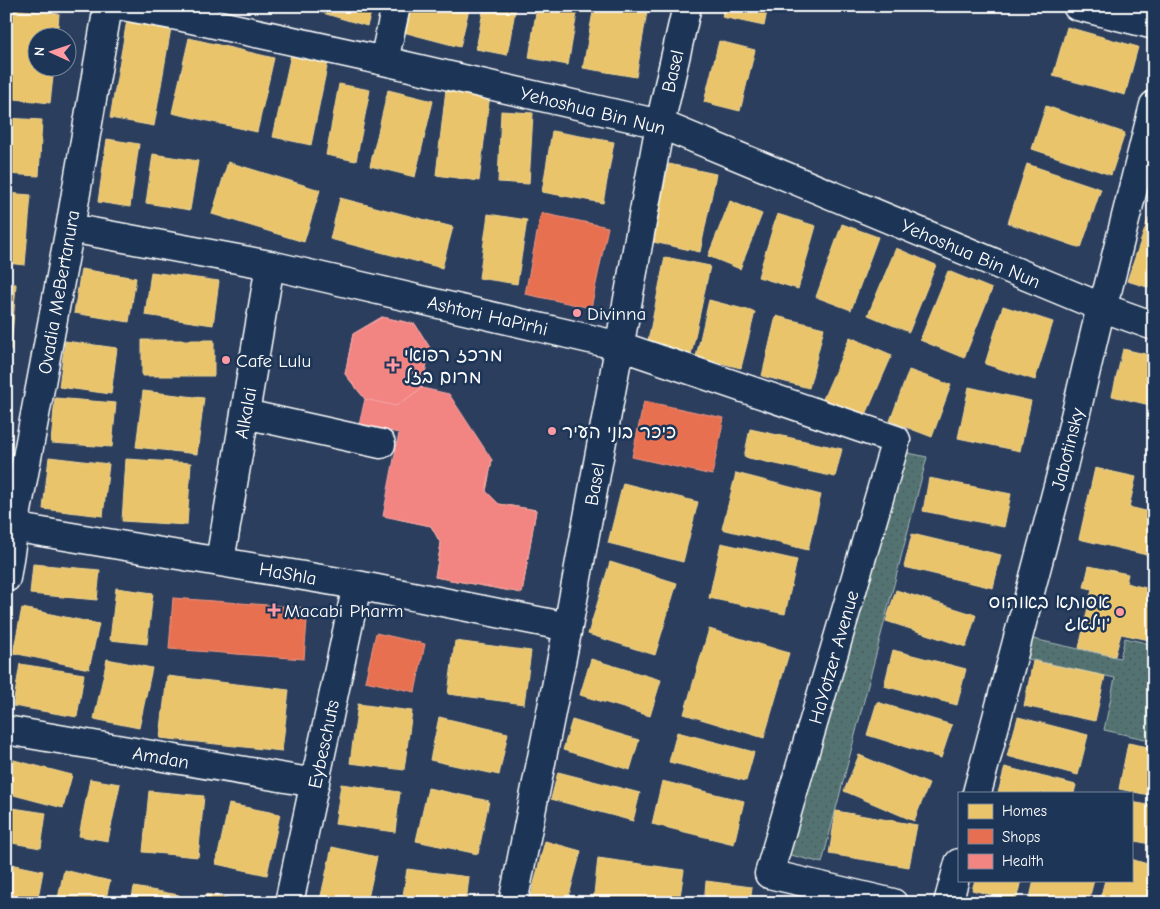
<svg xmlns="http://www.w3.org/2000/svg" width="1160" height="909" font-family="'Comic Neue','Playpen Sans Hebrew',sans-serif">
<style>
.park{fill:url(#park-dots);stroke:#a9b9b8}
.homes{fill:#e9c46a;stroke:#f0d697}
.shops{fill:#e76f51;stroke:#ee9a85}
.health{fill:#f28482;stroke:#f6a9a8}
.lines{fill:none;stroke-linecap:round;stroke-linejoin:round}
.minor-casing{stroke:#fff;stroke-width:31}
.minor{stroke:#1d3557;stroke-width:28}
.poi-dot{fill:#ff9aa2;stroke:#1d3557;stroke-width:2}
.labels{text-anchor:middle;stroke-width:5;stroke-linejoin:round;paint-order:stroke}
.street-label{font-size:19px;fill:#fff;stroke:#1d3557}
.poi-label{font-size:19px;fill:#fff;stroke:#1d3557;text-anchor:start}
</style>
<defs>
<pattern id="park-dots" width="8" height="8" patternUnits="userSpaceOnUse" patternTransform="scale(1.25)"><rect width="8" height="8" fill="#537372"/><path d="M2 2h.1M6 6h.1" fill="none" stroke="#4e5a59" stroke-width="1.8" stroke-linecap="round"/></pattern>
</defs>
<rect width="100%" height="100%" fill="#2b3e5d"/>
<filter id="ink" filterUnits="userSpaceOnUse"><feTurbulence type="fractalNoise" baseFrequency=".02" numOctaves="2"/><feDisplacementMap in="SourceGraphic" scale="10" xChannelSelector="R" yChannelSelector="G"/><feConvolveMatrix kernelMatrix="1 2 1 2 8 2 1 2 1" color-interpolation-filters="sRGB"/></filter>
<g filter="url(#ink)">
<path class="park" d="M899,451L927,457L822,863L783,853Z
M1024,637L1120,658L1125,638L1154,645V741L1104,730L1115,678L1019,657Z"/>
<path class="homes" d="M318,6H373L367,26L316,11Z
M409,6H457L469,9L460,47L403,32Z
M484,6H516L507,55L476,49Z
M537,6L577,13L568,65L529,58Z
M594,6H616L647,12L636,77L583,68Z
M724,6H768L764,26L722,17Z
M6,8L59,14L57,38H38V68H54L50,103L6,98Z
M127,20L171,28L154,126L110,118Z
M1067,27L1138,47L1125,95L1053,76Z
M189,38L274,58L257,132L172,113Z
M719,41L755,50L740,111L704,102Z
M291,54L328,62L311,145L273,137Z
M339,84L370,90L356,161L326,155Z
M446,89L490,94L479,181L436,175Z
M388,90L433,101L415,177L370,166Z
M1046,106L1125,133L1111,175L1032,149Z
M501,111L533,113L529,184L498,182Z
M6,118L42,120L39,176L6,174Z
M552,131L614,142L603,203L542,192Z
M107,139L139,144L130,207L98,202Z
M153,154L198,161L190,210L146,203Z
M228,162L320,190L304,242L212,214Z
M669,164L716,174L700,252L653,242Z
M1027,164L1101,189L1081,248L1008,223Z
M1154,186V202L1149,200Z
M6,193L31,195L25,265L6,263Z
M340,198L453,227L442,268L330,239Z
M730,201L762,214L740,269L708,256Z
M488,214L527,220L517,284L479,278Z
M777,214L816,226L798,289L758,277Z
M1149,217L1154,219V289L1127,281Z
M842,224L878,237L851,310L816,297Z
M896,248L936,265L909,332L868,315Z
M665,257L710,266L691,355L647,346Z
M81,269L136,278L129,322L74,313Z
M948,271L992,289L964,358L920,340Z
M151,272L219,281L213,325L145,315Z
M6,283L16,284L11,350L6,349Z
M709,300L755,312L741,368L696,357Z
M1003,306L1053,322L1035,380L985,364Z
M776,316L824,328L809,388L762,376Z
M850,337L892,355L865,417L823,399Z
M142,340H214V376H142Z
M65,341L117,348L111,394L59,387Z
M1123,349L1154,356V406L1112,396Z
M909,370L951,385L932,437L890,421Z
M969,387L1031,401L1020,451L958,438Z
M143,391L204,398L197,454L136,447Z
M55,398L116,403L112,447L51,443Z
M750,429L842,449L835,477L744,457Z
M412,444L492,460L486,491L499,504L536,510L522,593L435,577L441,544L431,526L398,519Z
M49,457L109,464L103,516L43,509Z
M126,459L191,463L187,525L122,521Z
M1095,468L1136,477L1129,507L1154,513V541L1151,556L1079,539Z
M736,473L821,495L808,550L722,529Z
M929,478L1011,494L1004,527L923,511Z
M623,483L698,502L683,562L608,543Z
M912,534L1001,555L993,588L904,567Z
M721,543L797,560L785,614L709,598Z
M610,562L677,583L655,655L588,634Z
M33,564L100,570L97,600L30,594Z
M1089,566L1128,574L1126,583L1154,590V641L1121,634L1115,656L1079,648L1092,589L1084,587Z
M116,588L153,593L147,644L110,640Z
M896,590L976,615L966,647L886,621Z
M22,608L99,624L89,669L13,653Z
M709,629L789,653L764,738L684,714Z
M455,641L531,651L524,704L448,694Z
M893,650L966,669L957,705L884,686Z
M107,659L152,668L139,728L94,719Z
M591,659L661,680L650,716L580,695Z
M1033,661L1105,676L1095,721L1024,706Z
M20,664L84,674L77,717L13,706Z
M167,676L289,690L282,751L160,738Z
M877,702L952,725L941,758L867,735Z
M358,704L412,711L404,770L350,763Z
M439,717L508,733L499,775L430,760Z
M1018,717L1088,735L1078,775L1007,756Z
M572,720L639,740L630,770L563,750Z
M677,732L754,752L746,781L669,762Z
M1128,743L1154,748V796L1119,789Z
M859,755L929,784L914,821L844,791Z
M6,758L72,775L63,808L6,793Z
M1005,767L1076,785L1074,793H998Z
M558,772L640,793L633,821L551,799Z
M90,779L120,784L108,841L79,836Z
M662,781L744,801L734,844L652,824Z
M341,784L400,792L395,832L335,824Z
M428,788L489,801L478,854L416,841Z
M149,791L204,796L198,857L143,852Z
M1131,802L1154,806V845L1131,840Z
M229,804L280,814L267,875L216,864Z
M6,807L46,813L41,848L6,842Z
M836,811L917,825L909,867L829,854Z
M545,841L581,851L567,903H529Z
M332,847L377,857L367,903H332L320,900Z
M598,858L684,870L679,903H593Z
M1131,859L1154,866V903H1099L1105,880H1131Z
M6,863L43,871L37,903H6Z
M407,869L469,877L466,903H402Z
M64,870L110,881L105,903H57Z
M975,880H1021L1016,901L972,890Z
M1034,880H1094L1088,903H1032L1029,902Z
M706,881L752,887L750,903H704Z
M134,887L179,895L178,903H131Z
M206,894L252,903H205Z
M761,897L786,903H760Z"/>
<path class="shops" d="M541,213L608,227L591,308L525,294Z
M644,401L724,418L712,475L632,457Z
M173,598L308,608L304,659L169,649Z
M376,633L425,644L415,692L365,681Z"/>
<path class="health" d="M382,317L415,324L430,348L422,388L449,394L492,460L486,491L499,504L536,510L522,593L435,577L441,544L431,526L383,516L399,433L359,425L365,399L345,374L353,334Z
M382,317L415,324L430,348L422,388L396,406L365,399L345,374L353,334Z"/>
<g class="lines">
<defs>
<path id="minor" d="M123,6L183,17L384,61L660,124L1101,307L1154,326
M1077,6L1154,25
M384,61L396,6
M70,228L270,265L620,346L896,440L769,874L893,903
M245,414L381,444
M6,526L357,585L568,627
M220,561L270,265
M6,578L14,527L70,228L108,6
M6,730L315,783
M977,793L1062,471L1101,307L1108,288L1154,105
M289,903L357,585
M513,903L568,627L660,124L687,6
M948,903L959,863"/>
</defs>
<use href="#minor" class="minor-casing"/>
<use href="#minor" class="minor"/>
</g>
</g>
<g class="poi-dot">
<circle cx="577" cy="313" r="5"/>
<circle cx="226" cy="360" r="5"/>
<path d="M390.5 357.5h5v5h5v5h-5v5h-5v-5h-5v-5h5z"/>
<circle cx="552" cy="431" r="5"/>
<path d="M271.5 602.5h5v5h5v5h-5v5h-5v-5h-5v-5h5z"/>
<circle cx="1120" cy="612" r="5"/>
</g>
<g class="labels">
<g class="street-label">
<text transform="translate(672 71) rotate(-77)" y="7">Basel</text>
<text transform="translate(593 110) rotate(14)" y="7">Yehoshua Bin Nun</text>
<text transform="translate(971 253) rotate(23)" y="7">Yehoshua Bin Nun</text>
<text transform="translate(58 292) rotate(-80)" y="7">Ovadia MeBertanura</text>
<text transform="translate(488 315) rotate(13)" y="7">Ashtori HaPirhi</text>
<text transform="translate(245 413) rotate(-80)" y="7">Alkalai</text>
<text transform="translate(1067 449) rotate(-76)" y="7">Jabotinsky</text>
<text transform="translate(594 484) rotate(-80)" y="7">Basel</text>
<text transform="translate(288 573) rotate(10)" y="7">HaShla</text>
<text transform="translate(833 657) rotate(-74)" y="7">HaYotzer Avenue</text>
<text transform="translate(323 744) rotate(-78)" y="7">Eybeschuts</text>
<text transform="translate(161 757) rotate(10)" y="7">Amdan</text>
</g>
<g class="poi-label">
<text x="587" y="320">Divinna</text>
<text x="404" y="361">מרכז רפואי<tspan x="404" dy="22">מרום בזל</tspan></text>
<text x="236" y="367">Cafe Lulu</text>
<text x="562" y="438">כיכר בוני העיר</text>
<text x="1110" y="608" text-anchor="end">אסותא באוהוס<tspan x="1110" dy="22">וילאג'</tspan></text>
<text x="284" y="617">Macabi Pharm</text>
</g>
</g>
<rect width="1160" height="909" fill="none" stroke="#1d3557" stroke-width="25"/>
<rect x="12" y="12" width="1135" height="884" fill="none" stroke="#fff" stroke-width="2" filter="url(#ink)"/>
<rect x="958" y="792" width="175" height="90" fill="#1d3557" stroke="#77869a"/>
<rect x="968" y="804" width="25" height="15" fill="#e9c46a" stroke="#77869a"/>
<text x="1002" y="816" font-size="15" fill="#ffffff">Homes</text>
<rect x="968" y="829" width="25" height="15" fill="#e76f51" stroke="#77869a"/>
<text x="1002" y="842" font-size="15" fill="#ffffff">Shops</text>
<rect x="968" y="854" width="25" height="15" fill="#f28482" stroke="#77869a"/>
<text x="1002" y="866" font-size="15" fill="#ffffff">Health</text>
<g transform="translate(52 52) rotate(273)"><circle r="24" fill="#1d3557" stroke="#77869a"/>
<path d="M0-4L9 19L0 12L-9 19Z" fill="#ff9aa2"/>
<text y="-8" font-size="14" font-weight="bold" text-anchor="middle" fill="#ffffff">N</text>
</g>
</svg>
